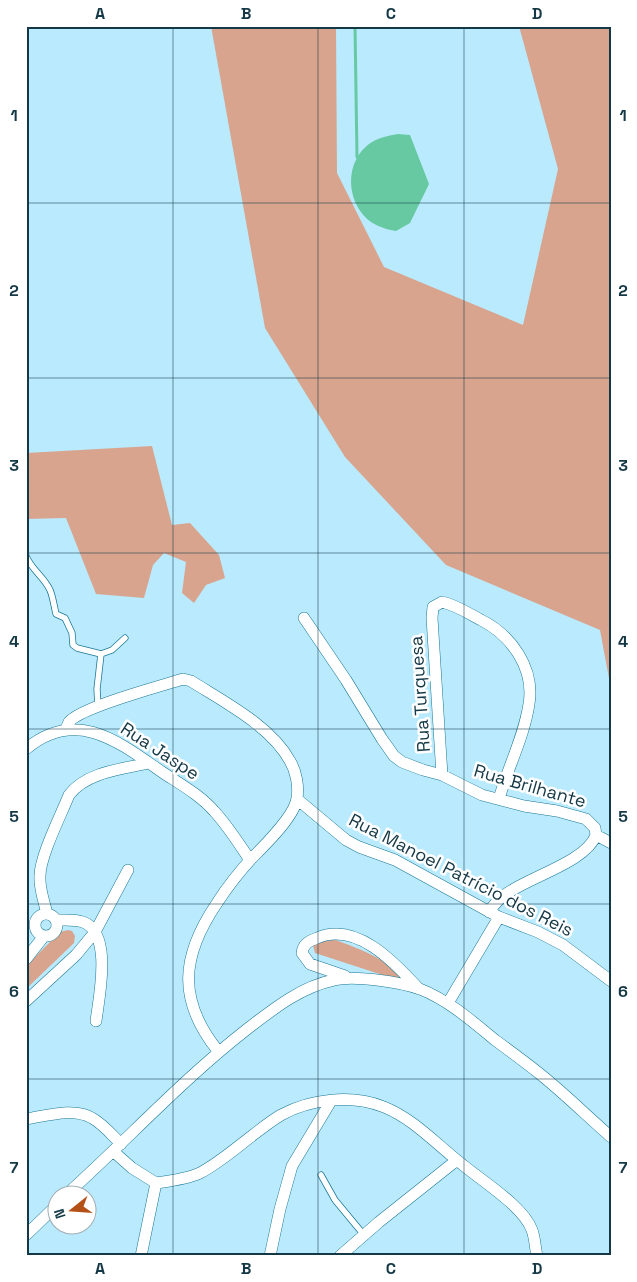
<svg xmlns="http://www.w3.org/2000/svg" width="637" height="1282" font-family="'Space Grotesk',sans-serif">
<style>
.green{fill:#d8a48d}
.water{fill:#66c9a1}
.lines{fill:none;stroke-linecap:round;stroke-linejoin:round}
.stream{stroke:#66c9a1;stroke-width:3}
.lane-casing{stroke:#1a7896;stroke-width:7}
.street-casing{stroke:#1a7896;stroke-width:12}
.lane{stroke:#fff;stroke-width:5.5}
.street{stroke:#fff;stroke-width:11}
.grid{fill:none;stroke:#143845;stroke-width:1;stroke-opacity:0.55}
.labels{text-anchor:middle;stroke-width:5;stroke-linejoin:round;paint-order:stroke}
.street-label{font-size:18px;fill:#143845;stroke:#fff}
.neatline{fill:none;stroke:#143845;stroke-width:2}
.grid-label{font-size:16px;text-anchor:middle;font-weight:bold;fill:#143845}
</style>
<rect width="100%" height="100%" fill="#baeafe"/>
<path class="green" d="M211,26H336L337,173L384,267L523,325L558,169L519,26H611V689L600,630L446,565L345,457L265,328Z
M152,446L172,525L190,523L219,555L225,578L206,585L194,603L182,593L186,562L164,553L153,565L144,598L96,594L66,518L26,519V453Z
M68,930L72,931L75,936L74,943L26,989V966L60,932Z
M336,940C362,950 391,960 407,983L315,953L313,945L323,941Z"/>
<path class="water" d="M398,134L410,135L429,184L410,223L396,231C391,230 385,229 381,227C348,215 340,166 369,144C377,138 387,136 398,134Z"/>
<g class="lines">
<path class="stream" d="M355,26L357,157"/>
<defs>
<path id="lane" d="M26,556C31,569 44,577 50,590C53,597 54,606 56,614L65,618L72,633L73,645L77,648L101,654
M98,706L97,689L101,654L112,650L125,638
M321,1175L335,1200L364,1235"/>
<path id="street" d="M304,618L346,680L382,739L394,756L402,762L423,770L442,775L482,795L524,806L557,811L586,819L595,828L596,835C586,863 524,878 502,897C497,901 493,906 489,912
M66,729C66,729 69,722 69,722C81,707 161,686 183,679L191,681C224,702 271,726 290,761C296,771 299,786 297,798C295,816 265,845 252,858C239,872 228,886 217,903C181,956 177,1000 218,1051
M26,749C76,707 119,742 162,772C180,784 200,795 214,811C228,826 239,844 250,860
M442,775L432,618L433,607L442,602C456,605 468,613 481,620C511,635 535,668 529,704C524,737 508,767 499,799
M297,799L346,840L359,847L395,860L499,917L538,932L563,945L611,981
M596,835L611,843
M35 925a11 11 0 1 1 22 0a11 11 0 1 1-22 0Z
M47,914C44,901 39,888 40,876C40,856 61,815 69,795C86,772 122,769 149,763
M56,920C65,920 75,919 83,922C113,933 99,997 96,1021
M26,959L44,936
M345,976L310,964L302,953C303,944 309,941 317,938C357,921 395,963 419,989
M26,1001L76,955L95,932L128,870
M448,1003L499,917
M26,1119C46,1116 74,1107 92,1118C103,1124 112,1135 121,1144
M114,1152L132,1168L156,1183C170,1181 187,1179 200,1173C219,1163 236,1148 253,1135C262,1128 271,1121 281,1115C310,1099 352,1094 384,1107C414,1119 437,1145 463,1165C482,1181 523,1206 532,1230C535,1238 535,1247 537,1256
M67,1194C127,1140 182,1080 246,1030C272,1010 300,987 334,980C354,975 400,982 420,989C448,1000 472,1021 495,1040C510,1051 525,1062 540,1074C565,1094 587,1116 611,1137
M26,1235L58,1204
M141,1256L156,1183
M270,1256L280,1209L292,1166L331,1101
M340,1256L379,1222L457,1160"/>
</defs>
<use href="#lane" class="lane-casing"/>
<use href="#street" class="street-casing"/>
<use href="#lane" class="lane"/>
<use href="#street" class="street"/>
</g>
<path class="grid" d="M173,26V1256M318,26V1256M464,26V1256M26,203H611M26,378H611M26,553H611M26,729H611M26,904H611M26,1079H611"/>
<g class="labels">
<g class="street-label">
<text transform="translate(420 694) rotate(-94)" y="6">Rua Turquesa</text>
<text transform="translate(160 751) rotate(33)" y="6">Rua Jaspe</text>
<text transform="translate(530 786) rotate(16)" y="6">Rua Brilhante</text>
<text transform="translate(461 875) rotate(27)" y="6">Rua Manoel Patrício dos Reis</text>
</g>
</g>
<rect width="637" height="1282" fill="none" stroke="#ffffff" stroke-width="55"/>
<g transform="translate(72 1210) rotate(253)"><circle r="24" fill="#ffffff" stroke="#a1afb5"/>
<path d="M0-4L9 19L0 12L-9 19Z" fill="#b45119"/>
<text y="-8" font-size="14" font-weight="bold" text-anchor="middle" fill="#143845">N</text>
</g>
<rect x="28" y="28" width="582" height="1226" class="neatline"/>
<g class="grid-label">
<text x="100" y="19">A</text>
<text x="246" y="19">B</text>
<text x="391" y="19">C</text>
<text x="537" y="19">D</text>
<text x="14" y="121">1</text>
<text x="623" y="121">1</text>
<text x="14" y="296">2</text>
<text x="623" y="296">2</text>
<text x="14" y="471">3</text>
<text x="623" y="471">3</text>
<text x="14" y="647">4</text>
<text x="623" y="647">4</text>
<text x="14" y="822">5</text>
<text x="623" y="822">5</text>
<text x="14" y="997">6</text>
<text x="623" y="997">6</text>
<text x="14" y="1173">7</text>
<text x="623" y="1173">7</text>
<text x="100" y="1274">A</text>
<text x="246" y="1274">B</text>
<text x="391" y="1274">C</text>
<text x="537" y="1274">D</text>
</g>
</svg>
